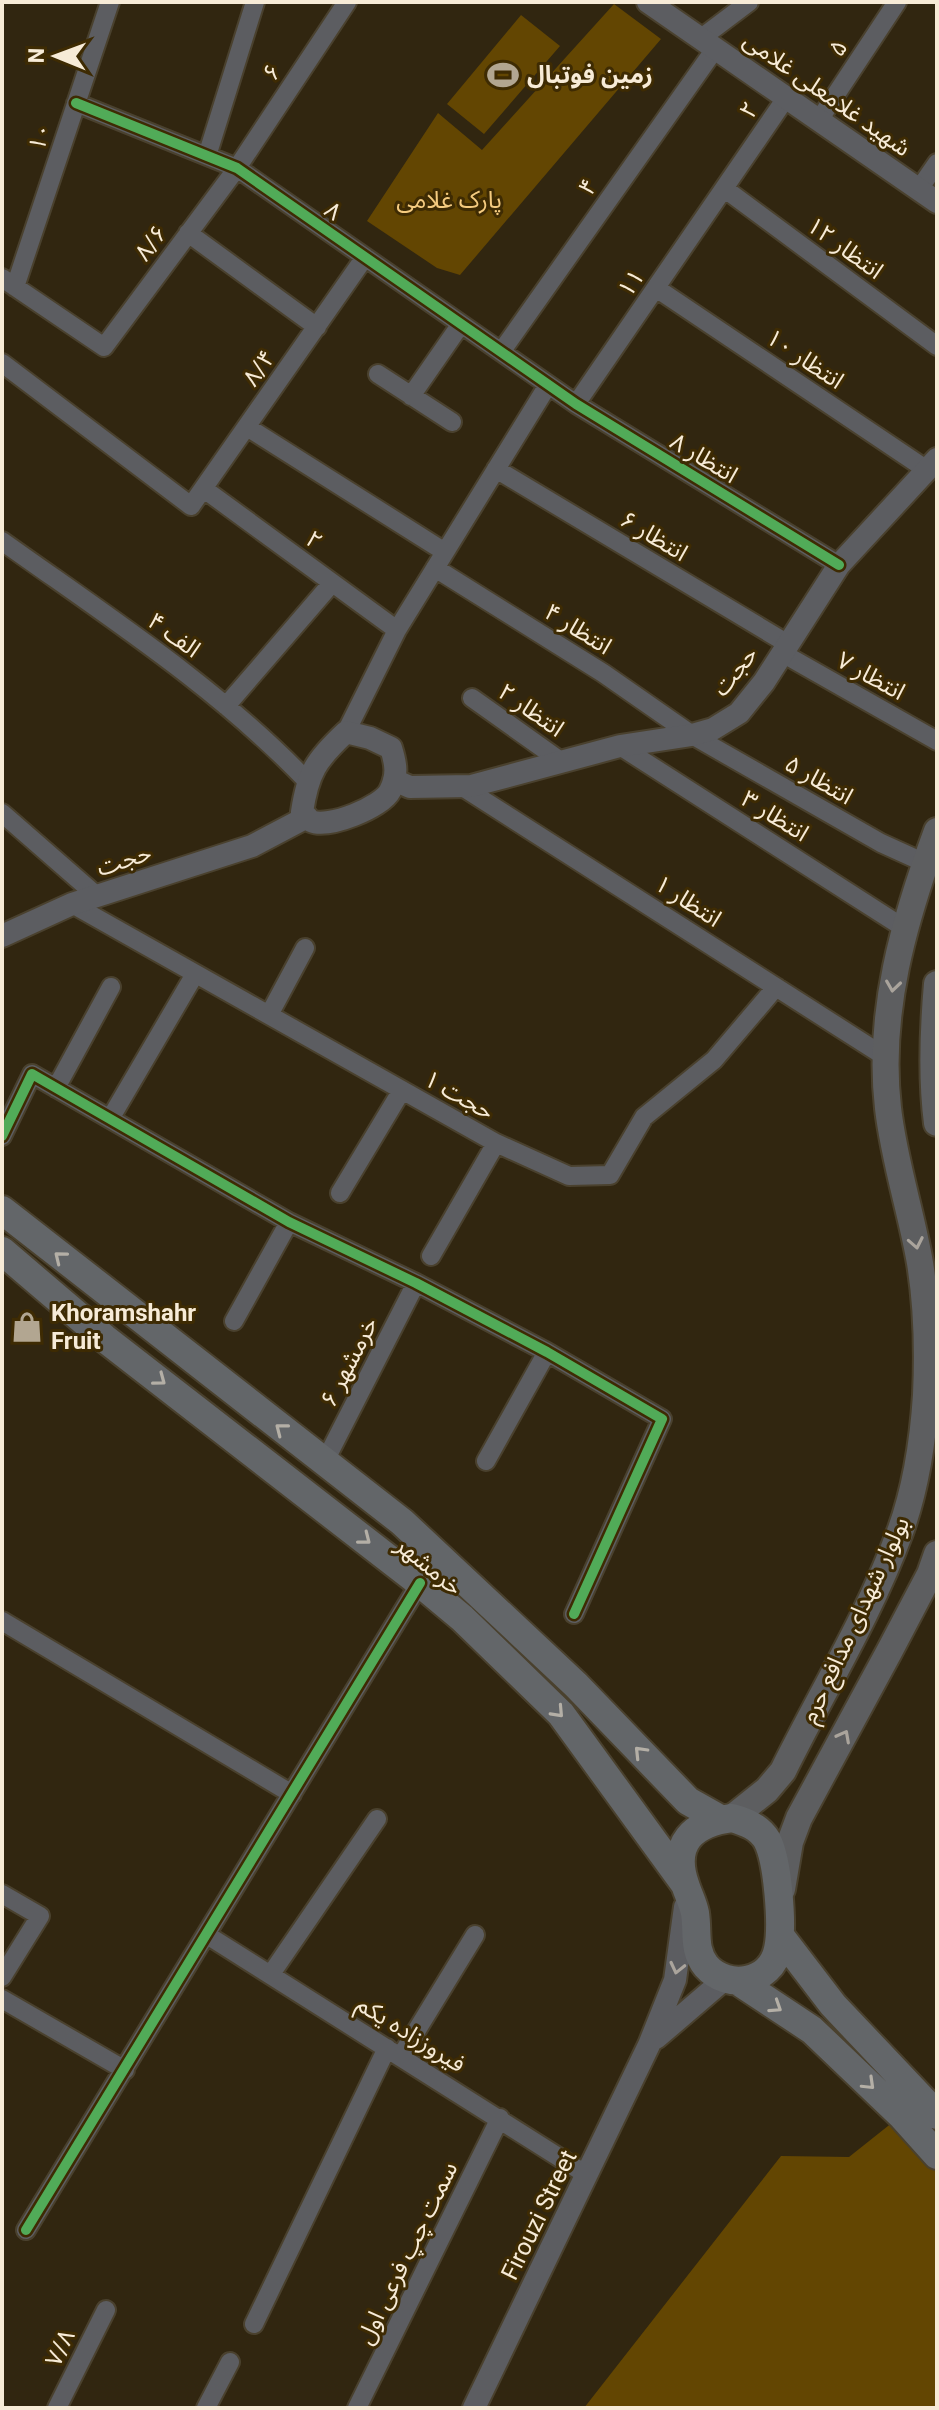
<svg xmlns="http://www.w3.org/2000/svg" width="939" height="2410" font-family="Roboto,'Noto Sans Arabic',sans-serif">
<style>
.green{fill:#634602}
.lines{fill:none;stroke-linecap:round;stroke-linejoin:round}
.minor-casing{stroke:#4a412e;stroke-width:22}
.tertiary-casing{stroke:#4a412e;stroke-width:26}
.secondary-casing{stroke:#4a412e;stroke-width:30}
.primary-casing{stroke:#4a412e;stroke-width:32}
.minor{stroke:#5c5d61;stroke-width:18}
.tertiary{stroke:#5c5d61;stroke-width:22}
.secondary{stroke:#5d5e60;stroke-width:26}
.primary{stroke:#636669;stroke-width:28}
.cycleway-casing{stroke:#3e2b03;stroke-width:15}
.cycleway{stroke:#51ab58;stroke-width:10}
.oneway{stroke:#aaa49c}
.oneway2{stroke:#b4afa6}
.labels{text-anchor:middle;stroke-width:6;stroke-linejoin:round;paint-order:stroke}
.street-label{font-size:24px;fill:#f7ebd7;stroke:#3e2b03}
.poi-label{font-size:24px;font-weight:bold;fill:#f7ebd7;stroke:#3e2b03;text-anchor:start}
.park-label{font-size:24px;fill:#f5cb7f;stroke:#3e2b03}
</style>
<rect width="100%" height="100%" fill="#312610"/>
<path class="green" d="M614,4L661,39L460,275L437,268L367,221L438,113L482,150Z
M521,15L560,46L484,134L447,104Z
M937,2087V2408H584L781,2156L849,2157Z"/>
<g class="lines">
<defs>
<path id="minor" d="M700,39L749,2
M76,103L237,168L576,404L839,565
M819,120L897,2
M207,156L255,2
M725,189L937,346
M919,189L937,163
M188,233L317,327
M2,278L104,347L237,168L347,2
M15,287L110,2
M656,288L927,470
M501,352L715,49
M2,363L191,506L365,257
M378,374L452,422
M411,396L461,324
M576,404L786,98
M247,427L445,552
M496,469L788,644
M204,489L397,630
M2,541C107,616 217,687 307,781
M435,568L603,673L692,735L881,843L925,863
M782,653L937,741
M472,698L562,762
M226,706L332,583
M346,732L397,630L548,385
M620,746L904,928
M461,786L887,1058
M2,813L97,896
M72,904L496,1143L569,1176L610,1175L644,1117L714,1060L776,987
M269,1015L305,948
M56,1088L111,987
M110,1119L195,974
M2,1136L32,1074L289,1222L416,1283L547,1352L662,1419L574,1614
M340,1193L402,1090
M431,1256L496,1143
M234,1321L289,1222
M486,1461L547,1352
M324,1463L416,1283
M2,1621L292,1794
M2,1894L40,1916L2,1977
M207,1935L587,2175
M271,1974L377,1819
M2,1999L125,2070
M401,2056L475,1935
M26,2230L420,1583
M254,2324L387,2048
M57,2408L106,2310
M206,2408L230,2362
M357,2408L500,2118"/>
<path id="tertiary" d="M648,2L937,202
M346,732L370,738L391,748C396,764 398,775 390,791C382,807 328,829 311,821C307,819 305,815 302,812C308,772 316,760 346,732Z
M394,780L410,787L471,786L620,746L692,735L713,729L739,713L764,682L839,565L937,459
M2,936L72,904L252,846L307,817
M656,2038L726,1978
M474,2408L649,2045L675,1980L685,1907"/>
<path id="secondary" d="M937,984C933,1030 931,1077 937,1123
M732,1818L767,1790L783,1771C822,1692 870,1614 900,1532C916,1488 923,1441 926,1395C928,1351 927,1306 920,1263C911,1211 894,1161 888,1108C877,1013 904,920 937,831
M782,1889L790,1842L799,1818L889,1652L930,1574L937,1554"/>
<path id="primary" d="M2,1210L402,1522L576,1685L688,1801L720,1819
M2,1251L104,1338L420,1583L462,1618L561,1714L684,1883
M732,1818C746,1822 759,1827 767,1840C778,1861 783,1926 778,1949C771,1983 728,1991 706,1966C693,1950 698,1932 695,1913C693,1903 688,1894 685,1884C671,1843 693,1823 732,1818Z
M781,1937L833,2005L937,2115
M741,1983L812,2030L902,2116L937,2155"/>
</defs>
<use href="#minor" class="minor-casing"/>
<use href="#tertiary" class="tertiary-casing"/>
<use href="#secondary" class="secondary-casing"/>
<use href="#primary" class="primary-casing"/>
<use href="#minor" class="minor"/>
<use href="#tertiary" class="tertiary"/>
<use href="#secondary" class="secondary"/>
<use href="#primary" class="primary"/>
<defs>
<path id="cycleway" d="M76,103L237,168L576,404L839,565
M2,1136L32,1074L289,1222L416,1283L547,1352L662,1419L574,1614
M26,2230L420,1583"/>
</defs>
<use href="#cycleway" class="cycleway-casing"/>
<use href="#cycleway" class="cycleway"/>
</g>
<defs><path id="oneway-chevron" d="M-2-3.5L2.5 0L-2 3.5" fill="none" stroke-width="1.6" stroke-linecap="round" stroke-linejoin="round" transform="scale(2)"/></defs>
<g class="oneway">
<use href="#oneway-chevron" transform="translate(893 986) rotate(98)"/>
<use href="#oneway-chevron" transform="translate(916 1243) rotate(79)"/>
<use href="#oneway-chevron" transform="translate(844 1736) rotate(-62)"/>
<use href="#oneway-chevron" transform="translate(677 1968) rotate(103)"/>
</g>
<g class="oneway2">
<use href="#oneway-chevron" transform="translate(60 1257) rotate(-141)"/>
<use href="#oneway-chevron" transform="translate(160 1380) rotate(37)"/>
<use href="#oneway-chevron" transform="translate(281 1429) rotate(-142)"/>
<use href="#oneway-chevron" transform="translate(365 1539) rotate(38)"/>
<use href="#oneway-chevron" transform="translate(558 1712) rotate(47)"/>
<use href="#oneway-chevron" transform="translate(640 1752) rotate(-134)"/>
<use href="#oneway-chevron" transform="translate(776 2007) rotate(33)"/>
<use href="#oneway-chevron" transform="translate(869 2084) rotate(44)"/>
</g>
<defs>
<symbol id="stadium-bare" viewBox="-9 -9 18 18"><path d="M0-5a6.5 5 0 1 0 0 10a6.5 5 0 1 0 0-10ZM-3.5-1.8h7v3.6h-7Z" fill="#b2a691" stroke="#3e2b03" stroke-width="2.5" paint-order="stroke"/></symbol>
<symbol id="shop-bare" viewBox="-9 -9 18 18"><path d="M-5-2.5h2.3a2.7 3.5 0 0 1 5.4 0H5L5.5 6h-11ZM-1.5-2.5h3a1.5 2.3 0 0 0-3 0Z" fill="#b2a691" stroke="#3e2b03" stroke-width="2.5" paint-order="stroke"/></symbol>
</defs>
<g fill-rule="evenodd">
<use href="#stadium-bare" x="481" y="53" width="44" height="44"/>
<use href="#shop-bare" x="5" y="1305" width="44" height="44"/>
</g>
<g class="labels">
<g class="street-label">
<text transform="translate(838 48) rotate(-56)" y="8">۵</text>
<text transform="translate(272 72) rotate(-56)" y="8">۶</text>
<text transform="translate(827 94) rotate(35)" y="8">شهید غلامعلی غلامی</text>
<text transform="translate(749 110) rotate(-56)" y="8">۲</text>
<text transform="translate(40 137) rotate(-72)" y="8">۱۰</text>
<text transform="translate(588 187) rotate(-55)" y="8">۴</text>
<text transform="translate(333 211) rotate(35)" y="8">۸</text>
<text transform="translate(151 243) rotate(-53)" y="8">۸/۶</text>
<text transform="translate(845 248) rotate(36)" y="8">انتظار ۱۲</text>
<text transform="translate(631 283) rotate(-55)" y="8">۱۱</text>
<text transform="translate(805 359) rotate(34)" y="8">انتظار ۱۰</text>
<text transform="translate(259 368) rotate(-55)" y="8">۸/۴</text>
<text transform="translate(704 458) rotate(31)" y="8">انتظار ۸</text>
<text transform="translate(654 536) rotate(31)" y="8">انتظار ۶</text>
<text transform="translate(314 540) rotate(36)" y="8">۲</text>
<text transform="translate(578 629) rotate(32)" y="8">انتظار ۴</text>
<text transform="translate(174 635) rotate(36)" y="8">۴ الف</text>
<text transform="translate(735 671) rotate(-51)" y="8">حجت</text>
<text transform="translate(871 676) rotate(29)" y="8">انتظار ۷</text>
<text transform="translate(531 710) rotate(35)" y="8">انتظار ۲</text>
<text transform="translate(819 780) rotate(30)" y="8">انتظار ۵</text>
<text transform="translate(775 816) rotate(32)" y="8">انتظار ۳</text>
<text transform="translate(124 860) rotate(-18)" y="8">حجت</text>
<text transform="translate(688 901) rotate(33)" y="8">انتظار ۱</text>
<text transform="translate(459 1095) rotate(29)" y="8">حجت ۱</text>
<text transform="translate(349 1362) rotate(-63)" y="8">خرمشهر ۶</text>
<text transform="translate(429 1566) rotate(39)" y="8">خرمشهر</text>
<text transform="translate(855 1620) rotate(-65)" y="8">بولوار شهدای مدافع حرم</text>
<text transform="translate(411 2034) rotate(32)" y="8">فیروززاده یکم</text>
<text transform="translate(539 2215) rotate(-64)" y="8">Firouzi Street</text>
<text transform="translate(407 2253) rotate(-64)" y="8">سمت چپ فرعی اول</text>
<text transform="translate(60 2348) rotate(-64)" y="8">۷/۸</text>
</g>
<g class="poi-label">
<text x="527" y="83">زمین فوتبال</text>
<text x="51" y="1321">Khoramshahr<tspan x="51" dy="28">Fruit</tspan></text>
</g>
<g class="park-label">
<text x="449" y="208">پارک غلامی</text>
</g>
</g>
<rect width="939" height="2410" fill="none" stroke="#f7ebd7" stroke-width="8"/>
<g transform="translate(56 56) rotate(271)" stroke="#3e2b03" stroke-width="6" paint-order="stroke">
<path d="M0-6L14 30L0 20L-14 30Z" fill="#f7ebd7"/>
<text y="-12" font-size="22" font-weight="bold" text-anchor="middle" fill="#f7ebd7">N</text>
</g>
</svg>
